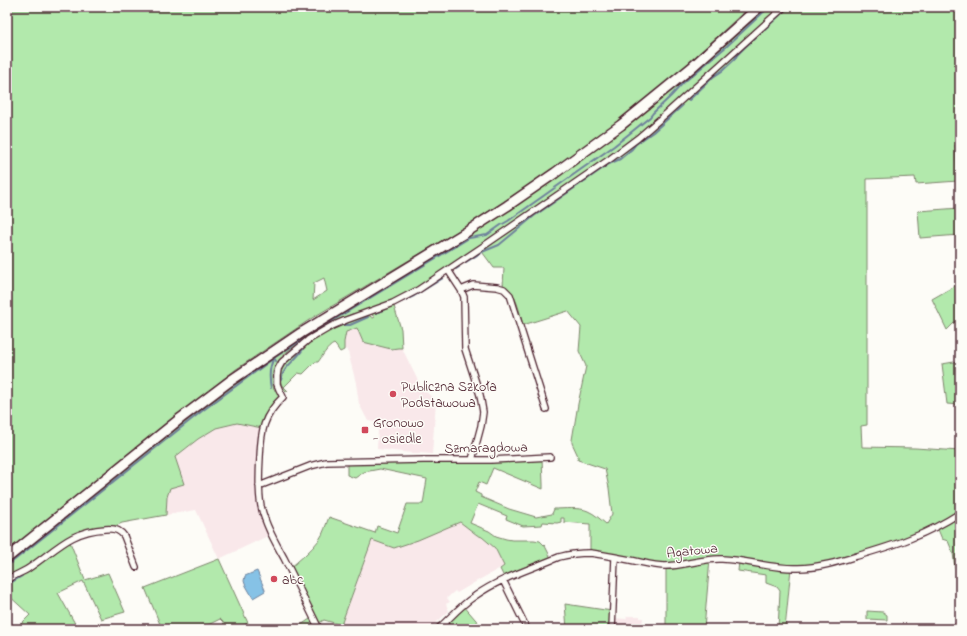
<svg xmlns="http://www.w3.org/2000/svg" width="967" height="636" font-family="'Indie Flower',sans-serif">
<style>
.built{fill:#f9e8ea}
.green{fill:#b2e9ac;stroke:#7e846c;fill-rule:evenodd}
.water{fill:#86c2e6;stroke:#6e819b}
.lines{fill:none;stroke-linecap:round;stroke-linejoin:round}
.stream{stroke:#6e819b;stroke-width:2}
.minor-casing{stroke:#4a1f2b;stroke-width:8}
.trunk-casing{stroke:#4a1f2b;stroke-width:12}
.minor{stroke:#fdfcf7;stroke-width:5.5}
.trunk{stroke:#fdfcf7;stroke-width:9}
.poi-dot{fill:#d1495b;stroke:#fdfcf7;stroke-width:1.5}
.labels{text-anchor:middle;stroke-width:3;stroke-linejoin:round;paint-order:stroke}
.poi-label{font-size:14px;fill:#4a1f2b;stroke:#fdfcf7;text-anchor:start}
.street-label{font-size:14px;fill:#4a1f2b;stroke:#fdfcf7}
</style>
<rect width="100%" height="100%" fill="#fdfcf7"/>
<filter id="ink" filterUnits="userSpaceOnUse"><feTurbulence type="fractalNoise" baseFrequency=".025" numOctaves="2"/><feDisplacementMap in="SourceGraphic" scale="8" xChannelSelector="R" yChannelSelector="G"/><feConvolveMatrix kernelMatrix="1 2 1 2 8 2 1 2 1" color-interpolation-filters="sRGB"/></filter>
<g filter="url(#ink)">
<path class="built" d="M357,328L391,349L398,348H402L421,387L436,401L432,454L420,453V454L377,449L378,429L375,422L368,421L359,404L356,383L348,352L346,349L344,350V342L346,332Z
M237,423L262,428L260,498L272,534L219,559L196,510L166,515L167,497L170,488L184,484L175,457L198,439L216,428Z
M460,522L477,535L482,537L495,548L504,566L477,581L457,593L455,591L447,598L450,602L446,604L449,611L429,629H350L348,627L341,625L372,540L424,537Z
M627,616H640V618H643L642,624H640V629H612V618L626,619Z"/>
<path class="green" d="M7,7H749L689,63L647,98L605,131L523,189L463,228L312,318L235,370L7,552ZM324,278L327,291L313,300L314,283Z
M766,7H960V145H955L958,181H960V235L920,238L918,211L960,208L958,181L916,184L915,177L867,179V425L861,426L862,447L915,448L960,451V600L956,581L959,576L955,568L953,553L948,541L942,539L937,527L836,562L791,568L785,629H778L780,591L777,587L766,583V575L738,571L739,561L710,559L704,629H666V566L590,553V524L564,522V518H561V522L557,523L543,522L542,525L523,526L506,519L507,516L478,504L470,523L489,531L496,536L506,539L512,540H534L540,541L545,546L552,560L505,579L500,569L504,566L495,548L482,537L477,535L460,522L418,540L394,548L372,540L341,625L324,620L317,624L319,629H295L313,617L289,569C299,560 311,551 319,540C324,533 326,524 329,517L375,533L377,526L397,533L407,504H423L427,479L380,469L364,472L355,478L347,475V461L542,458L543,484V489L493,468L486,485L479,482L475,492L481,495V497L509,509L536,517L552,514L554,509C563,509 580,507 588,511C595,514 600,519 606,524L612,514L609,488L605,469L578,460V456L572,443V440L578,404L586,366L579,351L581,327L568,311L523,325C519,311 517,293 503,286L504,268H494L480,249L393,303L401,329L402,348H398L391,349L363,342L357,328L346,332L344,342V350L340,352L336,346L334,344C327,347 322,357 318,362H315L303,374L298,373L284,387L288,391H286C278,383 279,372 286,364C291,358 298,355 303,350C308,344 313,339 319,335C334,326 351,321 368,315L373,318L375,317L372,315L371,311C365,312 358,313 352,314C344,317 338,321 330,326C314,335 283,349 275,366C271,373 272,382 274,390L279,389L283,397L262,428L237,423L216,428L198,439L175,457L184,484L170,488L167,497L166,515L122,523L113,527L104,526L93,528L75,533L68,537L85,580L108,573L125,612L101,619L83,581L58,593L78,629H21L19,626L30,615L7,594V565C70,514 132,463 196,414C225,392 254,370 284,350C345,309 408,275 470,235C543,188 614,138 681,83C710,58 739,34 766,7Z
M960,283V317L947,330L932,299Z
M960,361V405L947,404L942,364Z
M219,559L248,623L234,629H226L223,622L220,619L200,629H162L145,588Z
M565,604L612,611V629H567Z
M463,605L481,626L478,629H438Z
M867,611L883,612L887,615V620L867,619Z"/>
<path class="water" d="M257,571L265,590V591L253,598L245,584L244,581L245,576Z"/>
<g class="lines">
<path class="stream" d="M689,100L713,77L722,71L735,59L737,55L744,48L779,16L785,10L792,7
M466,262L482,252L499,245L534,216L609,164L620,159L632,149L636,144L653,132L682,106
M456,269L459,267
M376,313L414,296L443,278
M341,325H350L368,317
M281,380C284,365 296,361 303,349
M271,388C269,378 269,367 274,358L276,361
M7,566L202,411L274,358L317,330L469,238L487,235L501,225L508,221L614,146L650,117L653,113L671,96L683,83L727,46L769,7
M7,585L22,576"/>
<defs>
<path id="minor" d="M448,270L461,290L464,297L465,349L480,395L483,412L481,426L472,460
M461,290L473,285L497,287L504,289L510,295L546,409
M259,486L310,466L326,462L423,460H491L550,457
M7,580C14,575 22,573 29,568C56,550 70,531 105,529C113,528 120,530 124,536L136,567
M503,580L527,629
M319,629C308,606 296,582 284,558C275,542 265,524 261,506C258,490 259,473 260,457C261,431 263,416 283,397L279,389L277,384V376L278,369L282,362L308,340L332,326L346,320L393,303L418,290L488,243L610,159L638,138L667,113L784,7
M438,629C450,618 461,605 475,596C500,578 531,569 559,557C570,554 579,553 590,553C605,555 620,558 635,561C645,563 655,566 665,566C684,566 703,558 722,559C748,560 772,569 798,568C818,568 838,562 857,556C895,545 926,535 960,513
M612,629L615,558"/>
<path id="trunk" d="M7,558L181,418L230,381L301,333L468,231L507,206L555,173L621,125L691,68L759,7"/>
</defs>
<use href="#minor" class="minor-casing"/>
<use href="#trunk" class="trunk-casing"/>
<use href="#minor" class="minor"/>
<use href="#trunk" class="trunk"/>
</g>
</g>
<g class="poi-dot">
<circle cx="393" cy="394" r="4"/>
<rect x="361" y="426" width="8" height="8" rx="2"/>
<circle cx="274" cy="579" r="4"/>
</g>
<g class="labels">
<g class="poi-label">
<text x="401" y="391">Publiczna Szkoła<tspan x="401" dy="16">Podstawowa</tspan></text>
<text x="373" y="427">Gronowo<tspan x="373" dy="16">- osiedle</tspan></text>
<text x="282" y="584">abc</text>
</g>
<g class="street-label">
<text transform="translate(486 447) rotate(-1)" y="5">Szmaragdowa</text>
<text transform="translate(692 550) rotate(-6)" y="5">Agatowa</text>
</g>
</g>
<rect width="967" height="636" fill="none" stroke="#fdfcf7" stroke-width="24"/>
<rect x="12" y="12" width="943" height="612" fill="none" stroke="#4a1f2b" stroke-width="1.5" filter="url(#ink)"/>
</svg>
